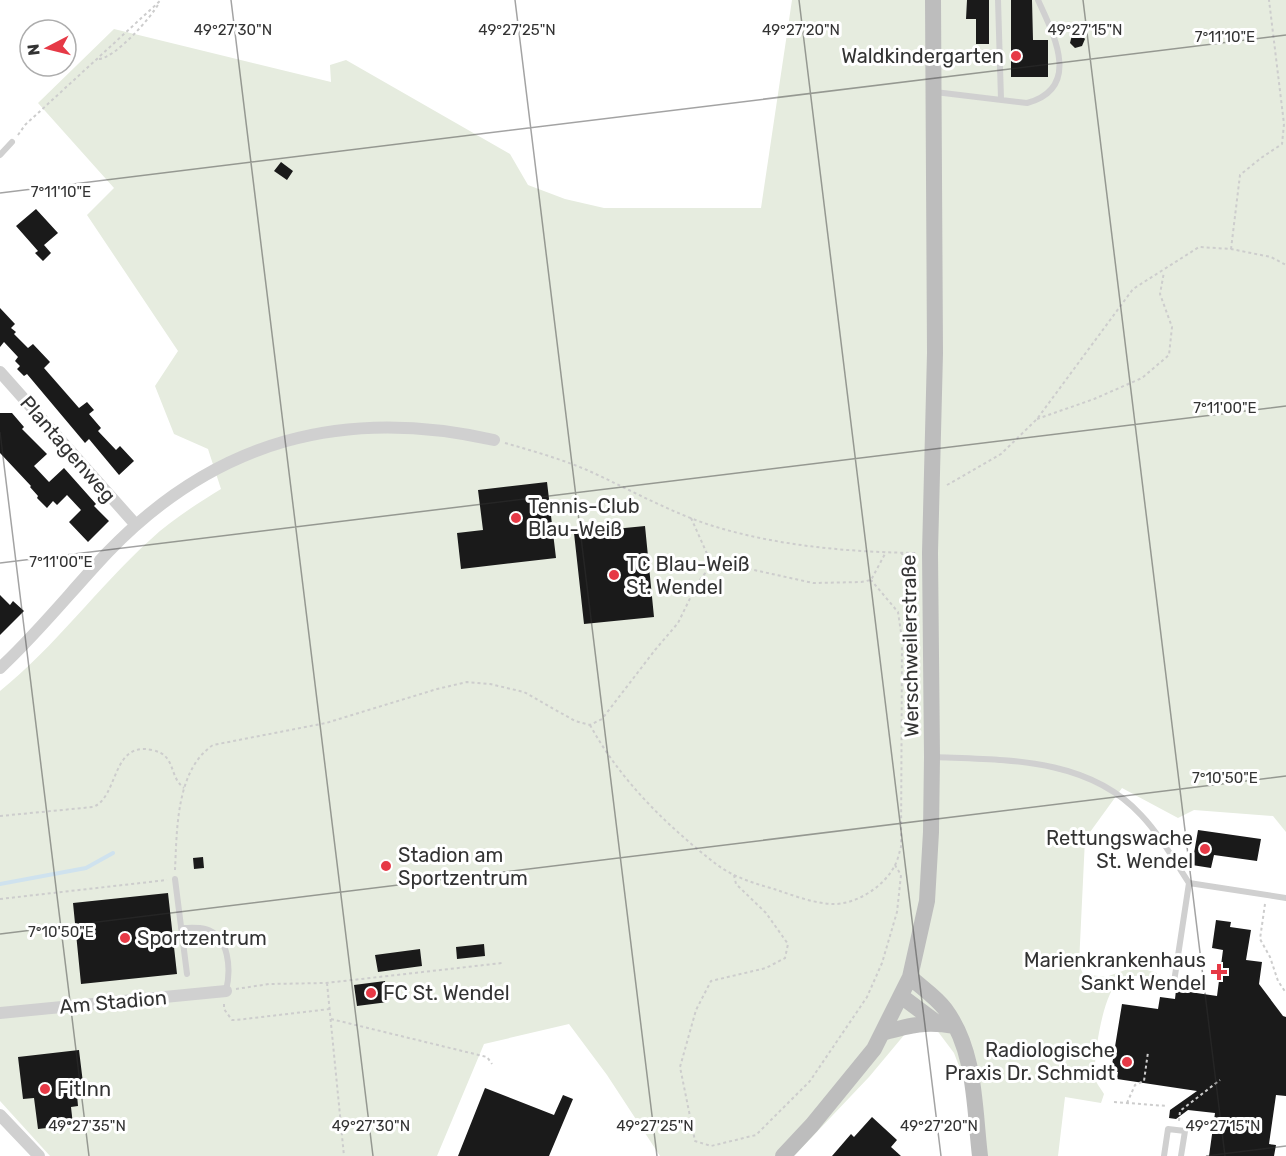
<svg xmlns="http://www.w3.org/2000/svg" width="1286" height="1156" font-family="Rubik,sans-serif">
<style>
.green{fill:#e6ecdf}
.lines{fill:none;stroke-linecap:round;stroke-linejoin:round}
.stream{stroke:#cfe2ee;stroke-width:4}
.building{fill:#1a1a1a}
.path{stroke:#cdcdcd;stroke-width:2;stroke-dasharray:3 3;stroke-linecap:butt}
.lane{stroke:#d0d0d0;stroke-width:6}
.street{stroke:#d0d0d0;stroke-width:12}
.secondary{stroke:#bdbdbd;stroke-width:16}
.ticks{fill:none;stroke:#333;stroke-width:1.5;stroke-opacity:0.45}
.poi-dot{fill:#e63946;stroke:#fff;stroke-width:2}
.labels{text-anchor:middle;stroke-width:6;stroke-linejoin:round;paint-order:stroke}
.poi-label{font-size:20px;fill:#333;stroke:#fff;text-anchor:start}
.street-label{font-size:20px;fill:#333;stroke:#fff}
.ticks-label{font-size:15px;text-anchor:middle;fill:#333;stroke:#fff;stroke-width:6;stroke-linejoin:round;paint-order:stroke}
</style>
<rect width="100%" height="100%" fill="#fff"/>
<path class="green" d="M792,0H1286V832L1273,816L1194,810L1178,818L1122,788L1085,839L1079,964L1083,974L1106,977L1128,969L1147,970L1157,973V978C1146,977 1130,973 1120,980C1103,991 1093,1058 1095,1078C1096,1083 1101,1089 1104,1094L1101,1103L1065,1097L1058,1156H974L965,1082L954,1053L936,1029L910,1028L869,1077L794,1156H660L607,1075L569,1024L484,1044L437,1156H50L0,1101V691C55,647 97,588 150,540C171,520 197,504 221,489L208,449L174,434L155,386L178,351L87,215L114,188L38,103L114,29L331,82L330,65L346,60L510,154L528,185L565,199L604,208H761Z"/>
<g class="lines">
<path class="stream" d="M0,884L86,868L113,853"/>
</g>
<path class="building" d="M967,0H989V44H976V19H966Z
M1011,0H1032L1033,40H1048V77H1011Z
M1080,33L1085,39L1082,46L1075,48L1070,43L1072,35Z
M281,162L293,171L287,180L274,171Z
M36,209L58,233L44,245L51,253L43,261L35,253L38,251L16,226Z
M0,308L15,324L11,328L16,332L14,334L28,348L33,344L50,362L44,368L79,408L87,402L94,410L89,414L101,428L98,431L116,450L120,446L134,461L119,475L89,439L85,443L27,374L24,376L17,369L20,366L15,361L18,357L4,342L0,347Z
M0,413H12L24,427L22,429L47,454L34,466L49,482L64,468L96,504L94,506L109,521L88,542L69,522L81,510L67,495L57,505L53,501L47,508L37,498L38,496L30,487L31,486L0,453Z
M547,482L556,558L461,569L457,533L483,530L478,490Z
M645,526L654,617L584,624L574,533Z
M0,595L10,605L13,601L24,611L0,635Z
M1198,830L1261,839L1257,861L1214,855L1211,868L1192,865Z
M203,857L204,868L194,869L193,858Z
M168,893L177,974L81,984L73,903Z
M1216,920L1231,922L1230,927L1251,930L1246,960L1262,962L1259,984L1283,1016L1286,1017V1096L1276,1095L1269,1144L1276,1145L1274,1156H1209L1215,1113L1188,1110L1176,1119L1169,1118L1170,1110L1197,1091L1117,1079L1118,1072L1111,1071L1122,1004L1158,1009L1160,997L1175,999L1176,990L1217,996L1223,950L1212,948Z
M484,944L485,956L457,959L456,947Z
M420,949L422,966L378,972L375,955Z
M385,981L388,1002L357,1006L354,985Z
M79,1050L83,1083L76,1084L78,1106L71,1107L73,1125L38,1129L34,1098L23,1099L18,1057Z
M485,1088L554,1115L563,1095L573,1099L549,1156H458Z
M872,1117L897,1140L891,1147L901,1156H832L851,1134L854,1137Z"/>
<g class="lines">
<path class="path" d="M99,59C115,58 151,18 159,3
M18,135L25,125L161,0
M1231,249L1240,175L1261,158L1282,144L1284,124L1269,0
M1037,419L1094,399L1142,378L1169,355L1172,327L1160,294L1164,272
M505,443C533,451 561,459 587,470C629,489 669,512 713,526C778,546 848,552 916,553
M947,485L1001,454L1037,419L1133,289L1199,247L1231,249L1271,257L1286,265
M691,518L713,567
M902,552L903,563L916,576
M590,725C620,780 667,826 716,864C733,877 753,883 774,889C792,895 812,903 832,904C856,905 885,886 895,865C898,860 899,853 901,847L902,639L898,612L871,580
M0,816L93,807C119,797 111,741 152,750C177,755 168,776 184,788
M175,870C177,829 176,770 213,745L326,723L437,689L467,682L490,684L524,692L575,721L590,725L602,719L655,650L678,623L698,582L707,571L720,566H736L813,583L861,582L871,580L886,552
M734,875L736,884L766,913L788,944L785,958L766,968L711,981L696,1010L680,1067L695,1141L711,1146L756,1135L810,1081L867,997L882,963L897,912L901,875L895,865
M0,899L167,880
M1265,904L1260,939L1270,957L1278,981L1286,993
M327,983L344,1156
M236,989L269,984L326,983L502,963
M224,1004V1009L232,1020H236L330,1009
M331,1019L487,1057L492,1064
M1114,1102L1167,1106
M1127,1103L1135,1085L1144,1081L1148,1052
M1179,1121L1180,1111L1220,1080"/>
<path class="lane" d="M998,0L1001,99
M935,92L1027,103C1082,88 1054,35 1038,0
M0,155L12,142
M933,757C1005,760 1088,757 1141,815C1160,835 1174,860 1189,883L1174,982L1171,986
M175,879L187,974
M1189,883L1286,898
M181,928C189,928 198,927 205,929C230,936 231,970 226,991
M1164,1156L1168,1129L1185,1131L1181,1156"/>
<path class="street" d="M0,372L136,525
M0,668C39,632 72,590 108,552C216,440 344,406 494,440
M0,1013L226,991
M0,1115L39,1156"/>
<path class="secondary" d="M910,977C921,987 936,997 945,1009C976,1051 974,1106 980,1156
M901,996L937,1023
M882,1033C911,1025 925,1021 955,1026
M783,1156L812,1125L874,1049L910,977L927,901L931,832L932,757L930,553L935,353L933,0"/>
</g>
<path class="ticks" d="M231,0L373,1156M515,0L657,1156M799,0L941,1156M1083,0L1225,1156M0,193L1286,35M0,432L89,1156M0,563L1286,406M0,934L1286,776M1206,1156L1286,1146"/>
<g class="poi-dot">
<circle cx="1016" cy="56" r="6"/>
<circle cx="516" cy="518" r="6"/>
<circle cx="614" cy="575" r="6"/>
<circle cx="1205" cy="849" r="6"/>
<circle cx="386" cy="866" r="6"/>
<circle cx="125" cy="938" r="6"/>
<path d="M1216 963h6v6h6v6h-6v6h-6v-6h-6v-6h6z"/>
<circle cx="371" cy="993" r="6"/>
<circle cx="1127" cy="1062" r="6"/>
<circle cx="45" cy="1089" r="6"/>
</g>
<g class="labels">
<g class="poi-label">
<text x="1004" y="63" text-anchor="end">Waldkindergarten</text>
<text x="528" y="513">Tennis-Club<tspan x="528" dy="23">Blau-Weiß</tspan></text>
<text x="626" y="571">TC Blau-Weiß<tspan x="626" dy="23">St. Wendel</tspan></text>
<text x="1193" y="845" text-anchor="end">Rettungswache<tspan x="1193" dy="23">St. Wendel</tspan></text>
<text x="398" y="862">Stadion am<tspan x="398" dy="23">Sportzentrum</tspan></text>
<text x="137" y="945">Sportzentrum</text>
<text x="1206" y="967" text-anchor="end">Marienkrankenhaus<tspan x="1206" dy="23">Sankt Wendel</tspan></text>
<text x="383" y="1000">FC St. Wendel</text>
<text x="1115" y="1057" text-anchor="end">Radiologische<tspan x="1115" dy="23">Praxis Dr. Schmidt</tspan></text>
<text x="57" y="1096">FitInn</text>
</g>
<g class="street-label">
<text transform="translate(68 449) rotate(49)" y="7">Plantagenweg</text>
<text transform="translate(910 646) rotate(-91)" y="7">Werschweilerstraße</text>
<text transform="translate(113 1002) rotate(-5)" y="7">Am Stadion</text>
</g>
</g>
<g class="ticks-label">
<text x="233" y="35">49°27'30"N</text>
<text x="517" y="35">49°27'25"N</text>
<text x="801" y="35">49°27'20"N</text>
<text x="1085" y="35">49°27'15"N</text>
<text x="1225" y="42">7°11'10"E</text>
<text x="61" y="197">7°11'10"E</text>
<text x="1225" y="413">7°11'00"E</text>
<text x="61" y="567">7°11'00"E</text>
<text x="1225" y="783">7°10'50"E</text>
<text x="61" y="937">7°10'50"E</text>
<text x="87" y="1131">49°27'35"N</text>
<text x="371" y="1131">49°27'30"N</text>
<text x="655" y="1131">49°27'25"N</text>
<text x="939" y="1131">49°27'20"N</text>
<text x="1223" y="1131">49°27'15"N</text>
</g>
<g transform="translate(48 48) rotate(263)"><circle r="28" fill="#ffffff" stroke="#adadad" stroke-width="1.5"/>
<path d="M0-4.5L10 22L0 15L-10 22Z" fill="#e63946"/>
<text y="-9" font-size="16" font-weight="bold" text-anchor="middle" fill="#333333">N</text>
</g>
</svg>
